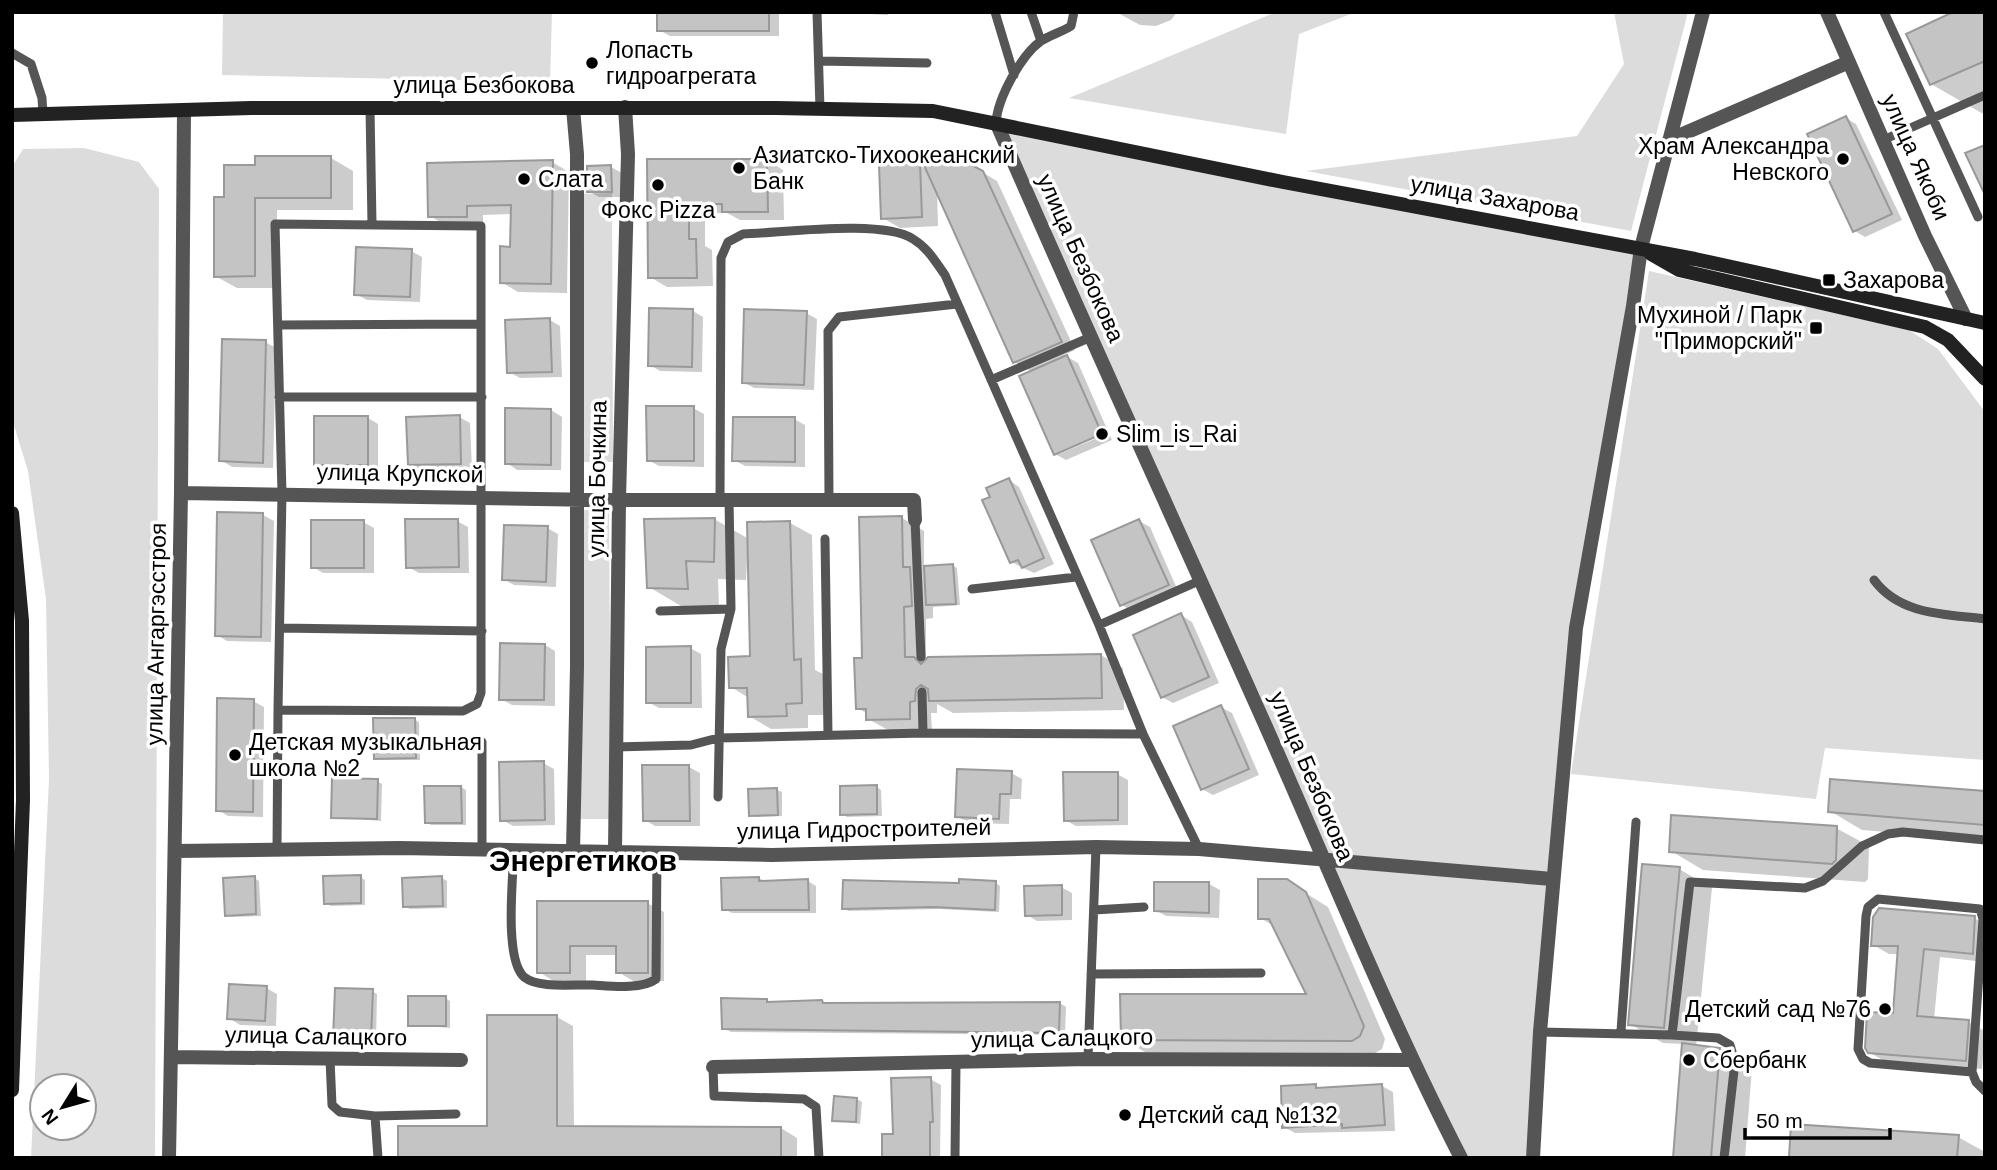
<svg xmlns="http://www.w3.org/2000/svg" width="1997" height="1170" font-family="Arial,sans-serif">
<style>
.green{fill:#dcdcdc;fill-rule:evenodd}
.shadow{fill:#0003}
.building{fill:#c4c4c4;stroke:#999;stroke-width:2}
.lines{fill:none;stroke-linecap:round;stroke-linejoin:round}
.service{stroke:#555;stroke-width:9}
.minor{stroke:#555;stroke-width:14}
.tertiary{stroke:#555;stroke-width:14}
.secondary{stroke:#222;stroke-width:14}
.poi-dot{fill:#000;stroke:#fff;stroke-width:2.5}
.labels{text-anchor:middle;stroke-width:7;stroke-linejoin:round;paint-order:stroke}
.poi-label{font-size:23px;fill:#000;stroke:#fff;text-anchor:start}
.street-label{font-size:23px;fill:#000;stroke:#fff}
.district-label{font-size:30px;font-weight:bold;fill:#000;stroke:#fff}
</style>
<rect width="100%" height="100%" fill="#fff"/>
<path class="green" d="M223,12H552L550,82L222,75Z
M1276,12H1356L1299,34L1286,134L1069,98Z
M1614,12H1688L1631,231L1306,171L1577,136L1624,64Z
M996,122L1641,248L1576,628L1533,1158H1461Z
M84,148L139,162L159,189L155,1158H31L49,779L46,599L28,471L12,419V167L23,149ZM84,1086V1128H42V1086Z
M612,193L613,462H581L579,194Z
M1649,271L1909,330L1938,349L1985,412V760L1825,748L1816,799L1571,774Z
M576,510H609L611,819H578Z"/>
<path class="shadow" d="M659,12H779V36H670L659,30Z
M836,12H888V15Z
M1116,12H1177L1171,20L1156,26L1140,25Z
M1985,12V115L1931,84Z
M1846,118L1856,124L1902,220L1865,237L1855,231Z
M331,158L353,171V210H277V288H237L215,276L226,199L257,167Z
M767,160L783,170L784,220H740L727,213H705V246L712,250L713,286L667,287L650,277L649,161Z
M552,162L569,172L567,293L518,292L501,282L512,249V214L483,215V225L447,226L430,216Z
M919,165L928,170L982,172L997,181L1075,350L1064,355L1078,363L1107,429L1059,450V454L1109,433L1112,440L1066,460L1055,454L1032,372L1015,362L937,188L938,226L900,228L883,218Z
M611,167L622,173V197H599L588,191Z
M411,251L422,257L420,302L367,300L356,294Z
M693,311L703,317L702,372L660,371L650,365Z
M806,313L817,319L814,390L754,388L743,382Z
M550,320L560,326L562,377L520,378L509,372Z
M265,342L276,348L273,468L232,467L221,460Z
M693,408L704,414V467L659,466L648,460Z
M551,410L562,417L561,470H517L507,463Z
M459,417L470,423L472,469L420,470L410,464Z
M368,418L378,424V471L326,470L316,464Z
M794,419L805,425V467L745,466L734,460Z
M1009,480L1019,487L1054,564L1034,573L1011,562L992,498Z
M263,515L274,521L271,642L227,641L217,635Z
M902,518L924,531V567L952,565L957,568L960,605L933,607V618L926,619V659L1101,655L1123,668L1124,710L953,713L937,704V713H931L932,731H890L868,719V714L857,708L864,660Z
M714,519L749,539L790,523L812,535L815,670L823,674L824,715H808V728L771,729L749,716V698L731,687L752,658L750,562H747L746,580L718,579L719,607L681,606L649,587Z
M457,521L468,527L469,573H419L408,567Z
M1139,521L1150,527L1178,591L1132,611L1122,605Z
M363,522L374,528V573H323L313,567Z
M547,528L558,534L556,587L514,585L504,579Z
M1181,615L1192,622L1219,683L1173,703L1162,697Z
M545,645L555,651V706L512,705L501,699Z
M690,648L701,654L702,708H659L648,702Z
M253,701L264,707L263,817L228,816L218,810Z
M1221,707L1232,713L1259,775L1213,795L1202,789Z
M414,719L419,722L420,760H381L376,758Z
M543,763L554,769L555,825L513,826L502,820Z
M689,767L700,773V826H655L645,820Z
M1011,773L1022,779L1021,799H1010L1009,824L968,823L957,816Z
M1117,774L1128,780V825L1076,826L1065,820Z
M377,781L382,784L381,821L333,817Z
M461,787L466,790V825H431L426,822Z
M877,787L881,790L882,816L847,817L842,814Z
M777,790L782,792V816L755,817L751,815Z
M1985,793V840L1862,830L1830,811Z
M1836,828L1869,846L1868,879L1865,882L1703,870L1671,851Z
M1679,869L1712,888L1696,1047L1720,1049L1752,1068L1745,1158H1674L1684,1044L1663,1043L1630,1024Z
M360,877L365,880V905L331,906L326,903Z
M254,878L259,881L261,916L232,917L227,915Z
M442,878L447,881V908L410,909L405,906Z
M759,878L765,882L808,881L816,886V913H732L724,909Z
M1286,881L1328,907L1385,1039L1382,1049L1375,1053L1145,1052L1123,1039L1308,996L1274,926L1260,918Z
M996,883L1000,886L999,912L939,909L848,911L844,908L960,884Z
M1209,884L1220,890L1219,918L1166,916L1155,910Z
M1061,887L1072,893V920L1037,921L1027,915Z
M538,903H647L664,912V981L635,982L618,972V955H586V982H555L539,972Z
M1879,909L1974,918L1985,924V962L1940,957L1934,1019L1968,1022L1985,1031L1982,1069L1886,1062L1869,1052L1895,1015L1899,954H1889L1873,945L1876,912Z
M266,988L277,994L276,1026L240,1025L229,1018Z
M372,991L377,994L376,1042L334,1038Z
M445,998L450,1001V1028L410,1025Z
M766,1000L772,1004L822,1002L826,1005L1060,1003L1066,1007L1065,1035L731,1032L724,1028Z
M557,1017L573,1026L574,1128H781L797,1138V1158H399L489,1127Z
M930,1079L941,1085L940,1158H885Z
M1315,1086L1322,1090L1382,1086L1393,1092L1395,1131L1295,1133L1284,1127Z
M857,1099L862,1102L860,1124L834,1120Z
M1958,1137L1985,1152V1158L1791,1156Z"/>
<path class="building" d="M657,12H769V31H657Z
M1953,12H1985V61L1930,85L1906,34Z
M1846,116L1892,214L1853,232L1807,134Z
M1985,145V195L1965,153Z
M255,156H331V198H255V276L214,277V197H224V165H255Z
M647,159H767L768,212H722V204H689V239H696L697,278H648Z
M553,160L551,284L500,283V246L510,247L511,205L467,206V217H428L427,163Z
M964,161L983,171L1062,342L1013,363L923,163Z
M920,163L922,217L881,219L879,165Z
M611,165L612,192H587V166Z
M356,247L412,249L410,297L354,295Z
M649,308L693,309L692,367L648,366Z
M744,309L807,311L804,385L742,383Z
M550,318L552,372L507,373L505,320Z
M222,339L266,340L263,463L219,461Z
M1067,355L1102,434L1054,455L1019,376Z
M646,406H694V461H647Z
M505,408L551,409V465L505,464Z
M460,415L461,464L408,465L406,417Z
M314,416H368V465H314Z
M733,417H795V462L732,461Z
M1009,478L1044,558L1022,568L1018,560L1010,563L982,500L990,497L986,488Z
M217,512L263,513L261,637L215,636Z
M902,516L903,567H910L912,606L904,607L905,657H914L921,664L928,657L1101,654L1102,698L929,701L928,689L921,685L916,689L915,701L910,702V719L866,720V709H856L854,658H862L859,517Z
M715,518L714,562L686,561L688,589L647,588L644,519Z
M405,519H458L459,567L406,568Z
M1139,519L1169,585L1120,606L1091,540Z
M311,520H364V568H311Z
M790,521L794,660L801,659L802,703L786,704L787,716L748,717L747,688H729L728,657L750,656L747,522Z
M504,525L548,526L546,582L502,580Z
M953,564L956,604L926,605L924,566Z
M1181,613L1209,677L1161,698L1133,635Z
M500,643L545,644L544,700H499Z
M691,646V703H646V647Z
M217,698L254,699L253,812L216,811Z
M1221,705L1249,769L1201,790L1173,726Z
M373,718H415L416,758L374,759Z
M544,761L545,820L500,821L499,762Z
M642,765H689L690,821H643Z
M957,769L1012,771L1011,794H1000L999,819L955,817Z
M1063,772H1118V820L1064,821Z
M332,778L378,779L377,819L331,818Z
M1830,779L1985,791V825L1828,812Z
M877,785V814L840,815V786Z
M424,786H461L462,823H425Z
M777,788L778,815L749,816L748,789Z
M1671,815L1837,826L1836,860L1832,864L1669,852Z
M1642,864L1680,867L1664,1028L1628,1025Z
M361,875V903L324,904L323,876Z
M255,876L256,914L225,916L223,878Z
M442,876L443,906L403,907L402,878Z
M759,877V881L808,879L809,910H722L721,878Z
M959,879L996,881L995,910L933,907L842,909L843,880L959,883Z
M1258,879H1287L1306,892L1364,1026L1360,1036L1352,1041L1121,1040L1120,994H1306L1269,919H1258Z
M1154,882H1209V913L1154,911Z
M1062,885V915L1025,916L1024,886Z
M537,901H648V973H616V946H570V973H537Z
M1879,908L1975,916L1973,954L1924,949L1917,1016L1969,1020L1966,1061L1868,1053L1865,1048L1867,1012L1893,1013L1898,946H1871L1873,917Z
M229,984L267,986L265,1021L227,1019Z
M335,988L373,989L371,1040L333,1039Z
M408,996H446V1026H408Z
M721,998L767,999V1002L822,1000L823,1003L1060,1002L1059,1033L722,1029Z
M487,1015H557V1126L781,1127V1158H398V1126H487Z
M1682,1043L1720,1048L1711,1158H1673Z
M931,1077L933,1122H930V1158H882V1134H893L891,1078Z
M1316,1084V1088L1382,1084L1385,1125L1342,1128V1124L1282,1128L1281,1086Z
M834,1096L857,1098L856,1122L832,1121Z
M1791,1124L1959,1135L1957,1158L1789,1157Z"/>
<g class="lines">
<path class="service" d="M817,12L820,109
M995,12L1014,75
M1031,12L1041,41
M1884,12L1978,217
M12,53L31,64L42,98L43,115
M819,61L927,63
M370,108L372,224
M996,122C998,98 1021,55 1041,41C1050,35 1062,32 1071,26L1074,12
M1883,140L1985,95
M278,325L481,324
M991,380L1091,337
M279,397H482
M720,500L721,258L728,242L743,234C783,233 882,219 913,239C928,248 935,261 945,275L1099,625L1143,734L1199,849
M829,500L828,331L839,317L957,304
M915,520L921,657
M825,539L828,735
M1874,580C1900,615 1944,614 1985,619
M972,589L1076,577
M660,611L731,609
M1099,625L1199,581
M280,628L482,631
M922,692L923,733
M615,747L691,745L718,738L923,733L1143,734
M718,797L721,649L731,609L729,500
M277,849L278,710L463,711L477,704L481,693V226L275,224L282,493L278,710
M482,850V742
M514,850C513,877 504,959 524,977C539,989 574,984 593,985C610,986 641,990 656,979L657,853
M1094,910L1144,907
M1091,974L1261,973
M1621,1031L1636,822
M1540,1032L1672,1035L1690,882L1805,888L1823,881L1862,846L1888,834L1903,832L1985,840
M1672,1035L1718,1038L1730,1045L1735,1062L1724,1158
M330,1059L332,1105L340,1112L375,1116L378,1158
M1088,1059L1096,847
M713,1067L714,1096L804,1099L816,1107L819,1158
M1972,1072L1870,1063L1863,1059L1858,1049L1866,916L1868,907L1878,899L1980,909L1983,919L1972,1072L1976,1082L1985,1091
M375,1116L456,1114
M955,1158L956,1062"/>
<path class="minor" d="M996,122C1080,316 1168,507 1254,700C1323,853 1384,1008 1461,1158
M181,493L598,500H914L915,520
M175,851L399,848L772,855L1096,847L1199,849L1552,879
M573,851L577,667V154L573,108
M615,852L619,500L628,154L625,107
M171,1057L461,1060
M713,1067L1088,1059L1411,1060
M169,1158L181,493L184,110"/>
<path class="tertiary" d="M1827,12L1925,236L1966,319
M1669,140L1849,62
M1533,1158L1540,1032L1576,628L1633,306L1641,248L1703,12"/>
<path class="secondary" d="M12,115L251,108H776L933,111L1283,182L1695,259L1985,323
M1651,254L1679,270L1925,327L1948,340L1985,379
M12,513L22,621L23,800L12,1090"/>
</g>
<g class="poi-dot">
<circle cx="592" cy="63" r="7"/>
<circle cx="1843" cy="159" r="7"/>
<circle cx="739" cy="168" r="7"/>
<circle cx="524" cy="179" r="7"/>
<circle cx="658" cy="185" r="7"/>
<rect x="1822" y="273" width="14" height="14" rx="3.5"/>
<rect x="1809" y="321" width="14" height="14" rx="3.5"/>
<circle cx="1102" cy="434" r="7"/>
<circle cx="235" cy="755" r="7"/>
<circle cx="1885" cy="1009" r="7"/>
<circle cx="1689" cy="1060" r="7"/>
<circle cx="1125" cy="1115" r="7"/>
</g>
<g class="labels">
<g class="poi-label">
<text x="606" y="58">Лопасть<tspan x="606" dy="26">гидроагрегата</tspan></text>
<text x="1829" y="154" text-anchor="end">Храм Александра<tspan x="1829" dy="26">Невского</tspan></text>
<text x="753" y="163">Азиатско-Тихоокеанский<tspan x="753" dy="26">Банк</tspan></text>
<text x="538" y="187">Слата</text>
<text x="658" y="218" text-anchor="middle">Фокс Pizza</text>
<text x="1843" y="288">Захарова</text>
<text x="1802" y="323" text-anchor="end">Мухиной / Парк<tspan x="1802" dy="26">"Приморский"</tspan></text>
<text x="1116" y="442">Slim_is_Rai</text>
<text x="249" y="750">Детская музыкальная<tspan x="249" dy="26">школа №2</tspan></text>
<text x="1871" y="1017" text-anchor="end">Детский сад №76</text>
<text x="1703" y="1068">Сбербанк</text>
<text x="1139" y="1123">Детский сад №132</text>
</g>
<g class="street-label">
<text x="484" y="93">улица Безбокова</text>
<text transform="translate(1916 157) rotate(66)" y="8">улица Якоби</text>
<text transform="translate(1495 198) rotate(10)" y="8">улица Захарова</text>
<text transform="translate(1081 258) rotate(66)" y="8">улица Безбокова</text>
<text transform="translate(400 473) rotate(1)" y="8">улица Крупской</text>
<text transform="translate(597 479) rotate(-89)" y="8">улица Бочкина</text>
<text transform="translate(156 634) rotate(-89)" y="8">улица Ангаргэсстроя</text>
<text transform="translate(1312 776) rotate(67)" y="8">улица Безбокова</text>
<text transform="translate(864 829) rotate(-1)" y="8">улица Гидростроителей</text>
<text transform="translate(316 1036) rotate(1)" y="8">улица Салацкого</text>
<text transform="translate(1062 1038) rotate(-1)" y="8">улица Салацкого</text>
</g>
<g class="district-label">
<text x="583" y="871">Энергетиков</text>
</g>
</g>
<rect width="1997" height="1170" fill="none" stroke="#000000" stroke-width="28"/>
<g transform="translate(63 1107) rotate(233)"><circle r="33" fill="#ffffff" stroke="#999999" stroke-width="2"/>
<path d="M0-5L12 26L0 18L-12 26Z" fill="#000000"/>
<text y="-10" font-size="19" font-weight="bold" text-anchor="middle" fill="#000000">N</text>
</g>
<path d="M1745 1128v10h145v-10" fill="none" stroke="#000000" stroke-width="3.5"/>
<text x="1756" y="1128" font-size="21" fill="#000000" stroke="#ffffff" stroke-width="5" paint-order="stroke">50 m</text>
</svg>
